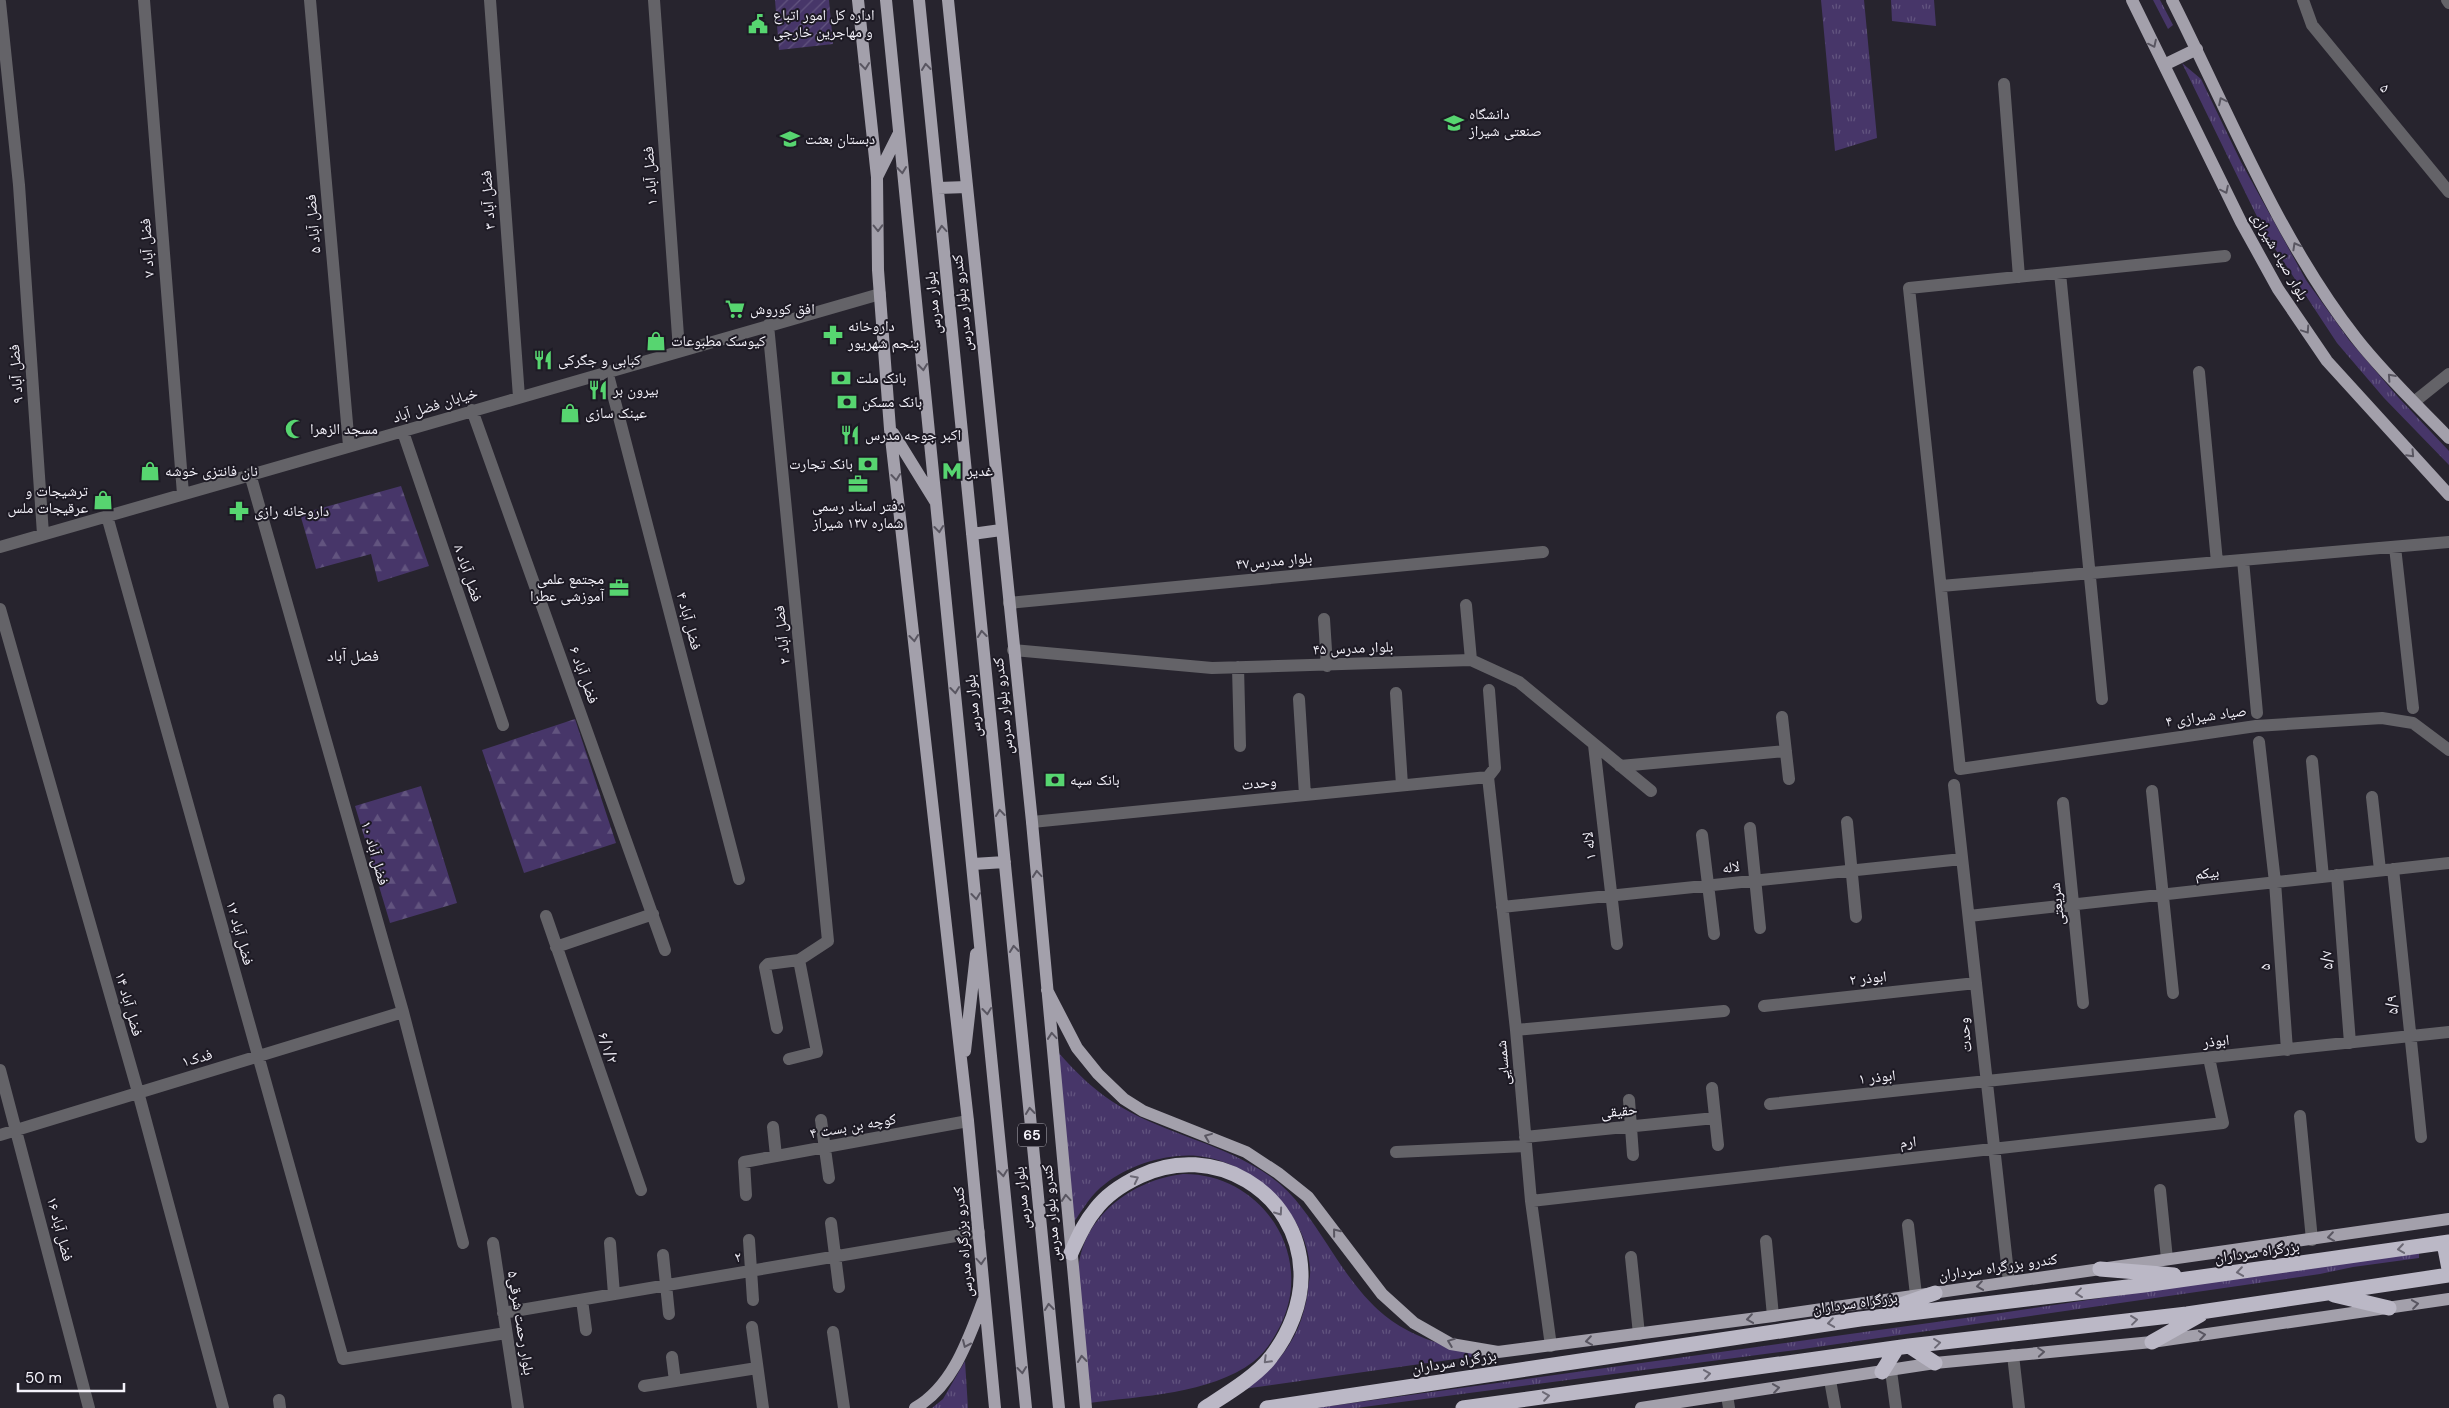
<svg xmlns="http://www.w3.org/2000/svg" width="2449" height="1408" font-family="'DM Sans','Noto Naskh Arabic',sans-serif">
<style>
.grass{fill:url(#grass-tufts)}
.forest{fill:url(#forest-firs)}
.garden{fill:url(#garden-furrows)}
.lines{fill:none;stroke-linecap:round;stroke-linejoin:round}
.minor{stroke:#646368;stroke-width:12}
.major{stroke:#a3a0ab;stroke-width:12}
.highway{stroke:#bbb8c6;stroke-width:15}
.oneway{stroke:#595661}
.oneway2{stroke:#6c6975}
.labels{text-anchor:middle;stroke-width:4;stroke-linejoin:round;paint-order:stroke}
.shield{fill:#1d1a24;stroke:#b4b1ba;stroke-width:1}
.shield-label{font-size:14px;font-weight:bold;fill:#f4f2fa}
.poi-label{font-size:15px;fill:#f4f2fa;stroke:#1d1a24;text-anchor:start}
.street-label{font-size:15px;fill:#f4f2fa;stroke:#1d1a24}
.neighbourhood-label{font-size:16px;fill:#f4f2fa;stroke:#1d1a24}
</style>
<defs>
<pattern id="grass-tufts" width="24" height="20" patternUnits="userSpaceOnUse" patternTransform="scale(1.25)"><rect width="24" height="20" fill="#473669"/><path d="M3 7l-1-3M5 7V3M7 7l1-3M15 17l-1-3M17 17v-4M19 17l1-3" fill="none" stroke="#62547f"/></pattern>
<pattern id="forest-firs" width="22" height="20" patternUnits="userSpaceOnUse" patternTransform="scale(1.25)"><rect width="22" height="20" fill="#473669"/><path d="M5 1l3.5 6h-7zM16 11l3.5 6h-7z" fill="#62547f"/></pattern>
<pattern id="garden-furrows" width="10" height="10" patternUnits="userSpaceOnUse" patternTransform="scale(1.25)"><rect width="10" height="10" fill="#473669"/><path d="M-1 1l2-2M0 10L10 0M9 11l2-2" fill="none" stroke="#62547f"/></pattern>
</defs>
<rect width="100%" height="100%" fill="#27242e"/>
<path class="grass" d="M1821,0H1864L1877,138L1835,151Z
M1891,0H1934L1936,26L1892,21Z
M2153,0H2160L2173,25L2168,29Z
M2182,63L2201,79L2241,162L2306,280L2349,340L2398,397L2449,451V465L2384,398L2337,343L2266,235Z
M1058,1052C1077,1074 1096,1092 1121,1107C1168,1135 1225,1144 1271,1177C1295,1194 1311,1220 1327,1244C1373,1316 1398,1337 1484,1355L1243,1389C1254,1380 1269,1371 1278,1360C1295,1340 1304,1318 1308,1291C1308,1284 1311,1276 1310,1269C1307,1212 1253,1162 1198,1156C1167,1153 1129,1165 1105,1184C1092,1193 1083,1209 1074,1222Z
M1183,1174C1259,1173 1314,1251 1282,1322C1275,1337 1266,1352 1253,1362C1210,1394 1141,1396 1089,1403C1086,1375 1084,1347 1081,1319C1080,1305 1077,1291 1078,1277C1078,1220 1130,1180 1183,1174Z
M2419,1251V1258L2353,1267L2320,1274L1796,1350L1356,1408H1316L1994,1314Z
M965,1361L968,1408H932L943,1399Z"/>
<path class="forest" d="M401,486L429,566L378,582L371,554L316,569L300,514Z
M575,719L616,843L524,873L482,750Z
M421,786L457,903L390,923L355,806Z"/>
<path class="garden" d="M775,0H829L833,44L779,50Z"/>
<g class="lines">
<path class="minor" d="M144,0L183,494
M310,0L349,446
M490,0L519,397
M654,0L679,350
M2303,0L2312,25L2449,192
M2447,0L2449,3
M0,2L19,185L43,534
M2004,84L2019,277
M2225,256L1909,288L1960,769L2256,726L2382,718L2413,723L2449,750
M2060,273L2102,699
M768,325L828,941L799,960L768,964L765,967L777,1028
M607,371L739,879
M2199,372L2217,562
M2414,402L2449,374
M472,410L665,950
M403,432L503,725
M250,474L403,1012L463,1243
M107,516L343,1359L506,1333
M0,547L880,294
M2395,547L2413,708
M2243,560L2257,713
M1941,586L2449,542
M1009,603L1543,552
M1466,605L1471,660
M0,609L138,1092L223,1408
M1324,619L1327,666
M1013,650L1212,668L1471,660L1519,682L1651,791
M1238,667L1240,746
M1396,693L1402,785
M1299,699L1305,795
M1782,717L1789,779
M2259,742L2275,882L2287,1050
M1594,745L1617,944
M2312,761L2323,877
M1620,766L1786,751
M1488,777L1516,1030L1531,1201L1551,1346
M1488,777L1495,768L1489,690
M1954,785L2009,1282
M2152,791L2173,993
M2372,797L2380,870
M2063,803L2083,1003
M1032,822L1488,777
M1847,822L1856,917
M1750,828L1760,928
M1702,835L1714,934
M2393,869L2421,1137
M2337,875L2350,1043
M1502,907L1962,859
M546,916L641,1190
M1969,916L2449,863
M556,947L653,914
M1764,1006L1976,983
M1516,1030L1724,1011
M789,1059L817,1052L799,960
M0,1070L89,1408
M1712,1088L1718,1145
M1629,1100L1633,1155
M1770,1104L2449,1032
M2300,1116L2312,1240
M821,1120L829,1178
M773,1127L776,1156
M0,1135L403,1012
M1525,1137L1715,1118
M1396,1152L1526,1146
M2160,1190L2167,1259
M746,1195L744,1162L968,1121
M1531,1201L2223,1123L2209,1058
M831,1223L839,1287
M1908,1225L1916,1295
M749,1240L753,1300
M1766,1241L1773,1316
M493,1243L518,1408
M610,1243L614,1294
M663,1255L669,1314
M1631,1257L1639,1334
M582,1300L586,1330
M503,1313L979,1232
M752,1327L763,1408
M833,1332L844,1408
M2013,1355L2019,1408
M672,1357L675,1381
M1891,1371L1896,1408
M1830,1380L1835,1408
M644,1386L757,1368
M1727,1395L1729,1408
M279,1400L280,1408"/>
<path class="major" d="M858,0L877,177L878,270L890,429L968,1121L995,1408
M886,0L1026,1408
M919,0L1059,1408
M948,0L1032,822L1086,1408
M2132,0L2241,222L2278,289L2327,361L2449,495
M2172,0C2229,113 2278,238 2356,338C2384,374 2418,406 2449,438
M2164,65L2197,49
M877,177L898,135
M938,188L967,187
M893,433L935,501
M972,534L1001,530
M973,864L1005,862
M1047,990L1077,1048L1098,1074L1124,1099L1143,1111L1246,1152L1278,1173L1308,1197L1382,1294L1414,1323L1451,1344L1498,1352L1773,1316L2449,1219
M965,1051L976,954
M915,1408C953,1386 968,1340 983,1301
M1641,1408L1935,1363L2152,1342L2449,1299"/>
<path class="highway" d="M2444,1243L2449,1269
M1071,1253C1078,1238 1084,1223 1095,1210C1106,1195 1123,1184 1140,1176C1212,1141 1299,1191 1301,1273C1302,1303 1289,1334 1271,1357C1257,1376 1225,1395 1205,1408
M2100,1269L2174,1275
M2334,1295L2389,1308
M1889,1309L1935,1293
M2152,1342L2200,1315
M1909,1346L1935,1363
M1882,1372L1897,1348
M1267,1408L1860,1319L2144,1285L2449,1242
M1463,1408L1909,1346L2187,1314L2449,1275"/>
</g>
<defs><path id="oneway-chevron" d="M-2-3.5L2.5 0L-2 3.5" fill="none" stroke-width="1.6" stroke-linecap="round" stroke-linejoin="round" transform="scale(1.25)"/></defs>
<g class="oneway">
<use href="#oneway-chevron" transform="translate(2153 44) rotate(64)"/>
<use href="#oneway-chevron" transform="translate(865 66) rotate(84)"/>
<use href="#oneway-chevron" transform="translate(926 67) rotate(-96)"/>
<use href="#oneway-chevron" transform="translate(2222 101) rotate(-116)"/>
<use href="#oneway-chevron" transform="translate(902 170) rotate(84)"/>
<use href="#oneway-chevron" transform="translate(2225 190) rotate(64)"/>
<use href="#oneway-chevron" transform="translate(878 228) rotate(89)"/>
<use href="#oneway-chevron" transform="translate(942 229) rotate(-95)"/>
<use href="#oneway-chevron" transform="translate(2296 246) rotate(-119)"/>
<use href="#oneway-chevron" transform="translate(2306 330) rotate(56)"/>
<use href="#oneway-chevron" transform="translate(923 367) rotate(84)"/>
<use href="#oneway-chevron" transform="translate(2391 377) rotate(-132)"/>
<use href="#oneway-chevron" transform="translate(2411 454) rotate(47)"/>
<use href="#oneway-chevron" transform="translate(896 477) rotate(84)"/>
<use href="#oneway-chevron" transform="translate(939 529) rotate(84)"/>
<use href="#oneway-chevron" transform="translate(982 634) rotate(-96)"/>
<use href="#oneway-chevron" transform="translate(914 638) rotate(84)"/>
<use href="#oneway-chevron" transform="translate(955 690) rotate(84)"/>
<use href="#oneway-chevron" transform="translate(1000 813) rotate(-96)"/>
<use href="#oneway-chevron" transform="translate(1037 874) rotate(-95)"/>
<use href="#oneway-chevron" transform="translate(976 896) rotate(84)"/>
<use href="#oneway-chevron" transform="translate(1014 949) rotate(-96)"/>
<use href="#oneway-chevron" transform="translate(987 1011) rotate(84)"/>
<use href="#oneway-chevron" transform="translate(1052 1036) rotate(-95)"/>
<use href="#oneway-chevron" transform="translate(1030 1111) rotate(-96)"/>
<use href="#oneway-chevron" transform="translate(1208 1137) rotate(-158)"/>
<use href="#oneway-chevron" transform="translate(1003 1173) rotate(84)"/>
<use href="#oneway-chevron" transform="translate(1066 1198) rotate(-95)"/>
<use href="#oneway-chevron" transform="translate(1336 1232) rotate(-129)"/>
<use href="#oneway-chevron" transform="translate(2331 1237) rotate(172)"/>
<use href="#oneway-chevron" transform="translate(981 1261) rotate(86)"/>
<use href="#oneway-chevron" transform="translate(1980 1286) rotate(172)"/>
<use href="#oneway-chevron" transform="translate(2415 1304) rotate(-8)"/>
<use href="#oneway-chevron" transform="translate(1049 1307) rotate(-96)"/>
<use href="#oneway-chevron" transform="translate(1750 1319) rotate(172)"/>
<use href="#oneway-chevron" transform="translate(2202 1335) rotate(-8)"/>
<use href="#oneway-chevron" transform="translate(1589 1341) rotate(172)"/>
<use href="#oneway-chevron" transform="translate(1451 1342) rotate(-159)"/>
<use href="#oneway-chevron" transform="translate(966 1344) rotate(114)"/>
<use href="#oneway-chevron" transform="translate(2041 1352) rotate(-5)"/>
<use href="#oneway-chevron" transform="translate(1082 1359) rotate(-96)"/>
<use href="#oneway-chevron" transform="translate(1022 1370) rotate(84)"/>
<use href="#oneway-chevron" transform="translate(1776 1388) rotate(-8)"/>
</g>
<g class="oneway2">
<use href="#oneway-chevron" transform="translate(1135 1179) rotate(-27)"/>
<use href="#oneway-chevron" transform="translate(1279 1212) rotate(55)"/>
<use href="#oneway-chevron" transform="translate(2401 1249) rotate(172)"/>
<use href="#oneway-chevron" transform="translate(2240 1272) rotate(172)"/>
<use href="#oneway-chevron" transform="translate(2079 1293) rotate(173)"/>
<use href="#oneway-chevron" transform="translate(2134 1320) rotate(-7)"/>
<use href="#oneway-chevron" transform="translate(1831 1323) rotate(171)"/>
<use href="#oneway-chevron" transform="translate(1937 1343) rotate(-7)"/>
<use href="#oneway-chevron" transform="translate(1267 1360) rotate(135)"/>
<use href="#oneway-chevron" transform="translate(1707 1374) rotate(-8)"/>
<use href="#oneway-chevron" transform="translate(1546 1396) rotate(-8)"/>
</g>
<defs>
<symbol id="civic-bare" viewBox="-9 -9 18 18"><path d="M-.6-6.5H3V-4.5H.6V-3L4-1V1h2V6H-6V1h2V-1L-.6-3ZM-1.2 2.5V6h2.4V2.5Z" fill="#57d570" stroke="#1d1a24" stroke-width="2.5" paint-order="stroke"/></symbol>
<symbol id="university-bare" viewBox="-9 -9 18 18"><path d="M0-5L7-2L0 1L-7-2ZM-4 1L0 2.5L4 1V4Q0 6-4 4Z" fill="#57d570" stroke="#1d1a24" stroke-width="2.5" paint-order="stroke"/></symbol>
<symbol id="school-bare" viewBox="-9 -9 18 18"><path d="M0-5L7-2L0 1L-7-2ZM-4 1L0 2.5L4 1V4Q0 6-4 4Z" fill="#57d570" stroke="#1d1a24" stroke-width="2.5" paint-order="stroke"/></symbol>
<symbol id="supermarket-bare" viewBox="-9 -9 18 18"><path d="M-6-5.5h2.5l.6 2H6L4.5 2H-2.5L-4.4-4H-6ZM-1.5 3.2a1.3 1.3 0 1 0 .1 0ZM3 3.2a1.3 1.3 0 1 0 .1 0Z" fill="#57d570" stroke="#1d1a24" stroke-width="2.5" paint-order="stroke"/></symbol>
<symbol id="pharmacy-bare" viewBox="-9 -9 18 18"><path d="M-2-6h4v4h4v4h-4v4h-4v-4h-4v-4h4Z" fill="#57d570" stroke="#1d1a24" stroke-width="2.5" paint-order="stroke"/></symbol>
<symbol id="shop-bare" viewBox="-9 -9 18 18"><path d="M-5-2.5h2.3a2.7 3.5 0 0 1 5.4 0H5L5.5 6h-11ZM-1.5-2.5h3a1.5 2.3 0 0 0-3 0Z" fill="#57d570" stroke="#1d1a24" stroke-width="2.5" paint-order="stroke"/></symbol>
<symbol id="restaurant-bare" viewBox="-9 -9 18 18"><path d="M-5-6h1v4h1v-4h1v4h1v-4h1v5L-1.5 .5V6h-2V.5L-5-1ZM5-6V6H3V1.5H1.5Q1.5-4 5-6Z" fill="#57d570" stroke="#1d1a24" stroke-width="2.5" paint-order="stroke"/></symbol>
<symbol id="bank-bare" viewBox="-9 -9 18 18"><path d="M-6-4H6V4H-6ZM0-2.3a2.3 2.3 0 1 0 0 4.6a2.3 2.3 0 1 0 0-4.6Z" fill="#57d570" stroke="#1d1a24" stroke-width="2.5" paint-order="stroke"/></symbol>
<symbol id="mosque-bare" viewBox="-9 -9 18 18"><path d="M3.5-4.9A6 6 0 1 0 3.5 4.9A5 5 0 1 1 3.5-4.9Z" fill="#57d570" stroke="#1d1a24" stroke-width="2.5" paint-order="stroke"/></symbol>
<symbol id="metro-bare" viewBox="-9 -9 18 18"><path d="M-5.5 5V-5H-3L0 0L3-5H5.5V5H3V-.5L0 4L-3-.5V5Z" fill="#57d570" stroke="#1d1a24" stroke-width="2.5" paint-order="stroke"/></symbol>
<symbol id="office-bare" viewBox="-9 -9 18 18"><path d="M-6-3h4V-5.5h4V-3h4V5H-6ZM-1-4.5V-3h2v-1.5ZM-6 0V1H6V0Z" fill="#57d570" stroke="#1d1a24" stroke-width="2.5" paint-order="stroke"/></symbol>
</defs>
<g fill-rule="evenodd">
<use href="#civic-bare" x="744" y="10" width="28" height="28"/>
<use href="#university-bare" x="1440" y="109" width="28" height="28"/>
<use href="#school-bare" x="776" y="125" width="28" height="28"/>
<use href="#supermarket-bare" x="721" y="295" width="28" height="28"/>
<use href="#pharmacy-bare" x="819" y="321" width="28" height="28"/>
<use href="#shop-bare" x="642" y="327" width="28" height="28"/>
<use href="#restaurant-bare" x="529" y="346" width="28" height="28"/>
<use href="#bank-bare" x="827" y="364" width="28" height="28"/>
<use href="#restaurant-bare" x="584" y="376" width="28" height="28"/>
<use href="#bank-bare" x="833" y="388" width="28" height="28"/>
<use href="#shop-bare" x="556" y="399" width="28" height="28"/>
<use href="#mosque-bare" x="281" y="415" width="28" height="28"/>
<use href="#restaurant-bare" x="836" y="421" width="28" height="28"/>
<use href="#bank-bare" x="854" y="450" width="28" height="28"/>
<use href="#shop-bare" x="136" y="457" width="28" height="28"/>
<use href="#metro-bare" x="938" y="457" width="28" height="28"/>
<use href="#office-bare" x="844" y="470" width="28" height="28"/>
<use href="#shop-bare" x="89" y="486" width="28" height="28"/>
<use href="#pharmacy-bare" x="225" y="497" width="28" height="28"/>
<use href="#office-bare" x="605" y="574" width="28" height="28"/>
<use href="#bank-bare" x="1041" y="766" width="28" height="28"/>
</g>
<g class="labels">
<rect class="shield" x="1018" y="1123.5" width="28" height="23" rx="4"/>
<g class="shield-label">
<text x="1032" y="1140">65</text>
</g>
<g class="poi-label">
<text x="773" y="20">اداره کل امور اتباع<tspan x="773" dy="17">و مهاجرین خارجی</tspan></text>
<text x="1469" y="119">دانشگاه<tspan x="1469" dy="17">صنعتی شیراز</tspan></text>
<text x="805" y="144">دبستان بعثت</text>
<text x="750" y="314">افق کوروش</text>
<text x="848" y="331">داروخانه<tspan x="848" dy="17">پنجم شهریور</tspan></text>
<text x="671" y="346">کیوسک مطبوعات</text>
<text x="558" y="365">کبابی و جگرکی</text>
<text x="856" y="383">بانک ملت</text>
<text x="613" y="395">بیرون بر</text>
<text x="862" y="407">بانک مسکن</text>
<text x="585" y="418">عینک سازی</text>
<text x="310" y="434">مسجد الزهرا</text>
<text x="865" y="440">اکبر جوجه مدرس</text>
<text x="853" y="469" text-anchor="end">بانک تجارت</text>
<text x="165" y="476">نان فانتزی خوشه</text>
<text x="967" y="476">غدیر</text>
<text x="88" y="496" text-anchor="end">ترشیجات و<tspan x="88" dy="17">عرقیجات ملس</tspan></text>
<text x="858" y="511" text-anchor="middle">دفتر اسناد رسمی<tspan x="858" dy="17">شماره ۱۲۷ شیراز</tspan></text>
<text x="254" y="516">داروخانه رازی</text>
<text x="604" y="584" text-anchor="end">مجتمع علمی<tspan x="604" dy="17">آموزشی عطرا</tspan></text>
<text x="1070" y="785">بانک سپه</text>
</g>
<g class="street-label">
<text transform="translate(2385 88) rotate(51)" y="5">۵</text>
<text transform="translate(650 176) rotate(-94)" y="5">فضل آباد ۱</text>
<text transform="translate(488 200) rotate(-94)" y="5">فضل آباد ۳</text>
<text transform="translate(313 224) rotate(-95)" y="5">فضل آباد ۵</text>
<text transform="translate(147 248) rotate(-94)" y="5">فضل آباد ۷</text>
<text transform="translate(2280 256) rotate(60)" y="5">بلوار صیاد شیرازی</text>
<text transform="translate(933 303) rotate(-96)" y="5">بلوار مدرس</text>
<text transform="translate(962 303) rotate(-96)" y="5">کندرو بلوار مدرس</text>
<text transform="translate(16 374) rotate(-94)" y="5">فضل آباد ۹</text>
<text transform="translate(435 405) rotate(-17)" y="5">خیابان فضل آباد</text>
<text transform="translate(1274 561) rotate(-5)" y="5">بلوار مدرس۴۷</text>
<text transform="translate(468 573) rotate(71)" y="5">فضل آباد ۸</text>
<text transform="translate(689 621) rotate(75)" y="5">فضل آباد ۴</text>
<text transform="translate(782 635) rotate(-96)" y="5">فضل آباد ۲</text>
<text transform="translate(1353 648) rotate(-2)" y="5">۴۵ بلوار مدرس</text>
<text transform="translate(584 675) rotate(70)" y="5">فضل آباد ۶</text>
<text transform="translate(973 706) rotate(-96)" y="5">بلوار مدرس</text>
<text transform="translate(1003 706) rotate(-96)" y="5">کندرو بلوار مدرس</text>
<text transform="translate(2206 716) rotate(-8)" y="5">صیاد شیرازی ۴</text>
<text transform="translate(1259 783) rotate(-6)" y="5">وحدت</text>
<text transform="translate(1589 846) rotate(-97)" y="5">لاله ۱</text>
<text transform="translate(375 853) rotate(74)" y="5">فضل آباد ۱۰</text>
<text transform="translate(1731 867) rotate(-6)" y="5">لاله</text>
<text transform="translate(2207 873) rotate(-6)" y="5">بیکم</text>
<text transform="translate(2057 904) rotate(-96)" y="5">شریعتی</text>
<text transform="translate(240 933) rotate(74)" y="5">فضل آباد ۱۲</text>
<text transform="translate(2327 960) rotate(-95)" y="5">۵/۷</text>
<text transform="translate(2265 967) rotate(-94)" y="5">۵</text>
<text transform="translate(1868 978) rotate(-6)" y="5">ابوذر ۲</text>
<text transform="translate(129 1004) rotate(74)" y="5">فضل آباد ۱۴</text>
<text transform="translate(2392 1005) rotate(-96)" y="5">۵/۹</text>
<text transform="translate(1965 1035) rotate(-96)" y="5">وحدت</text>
<text transform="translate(2216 1041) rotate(-6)" y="5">ابوذر</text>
<text transform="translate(608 1048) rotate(71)" y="5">۶/۱/۲</text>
<text transform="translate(197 1058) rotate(-16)" y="5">فدک۱</text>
<text transform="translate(1503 1063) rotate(-95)" y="5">شمسایی</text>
<text transform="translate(1877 1077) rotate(-6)" y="5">ابوذر ۱</text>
<text transform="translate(1619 1111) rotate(-6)" y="5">حقیقی</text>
<text transform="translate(853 1126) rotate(-10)" y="5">کوچه بن بست ۴</text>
<text transform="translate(1908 1142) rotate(-6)" y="5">ارم</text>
<text transform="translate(1022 1198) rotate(-96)" y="5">بلوار مدرس</text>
<text transform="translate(1051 1213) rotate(-95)" y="5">کندرو بلوار مدرس</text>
<text transform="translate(60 1229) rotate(75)" y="5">فضل آباد ۱۶</text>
<text transform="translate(963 1242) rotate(-95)" y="5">کندرو بزرگراه مدرس</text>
<text transform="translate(2257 1252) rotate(-8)" y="5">بزرگراه سرداران</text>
<text transform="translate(738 1257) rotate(-10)" y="5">۲</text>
<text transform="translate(1998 1267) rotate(-8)" y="5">کندرو بزرگراه سرداران</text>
<text transform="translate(1855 1303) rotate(-8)" y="5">بزرگراه سرداران</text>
<text transform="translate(521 1323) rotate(81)" y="5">۵بلوار رحمت شرقی</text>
<text transform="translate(1454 1362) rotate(-9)" y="5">بزرگراه سرداران</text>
</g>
<g class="neighbourhood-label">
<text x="353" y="661">فضل آباد</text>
</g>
</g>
<path d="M18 1383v8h106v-8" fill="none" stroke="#f4f2fa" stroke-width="2.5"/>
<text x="25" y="1383" font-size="15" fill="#f4f2fa" stroke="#1d1a24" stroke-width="4" paint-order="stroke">50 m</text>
</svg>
